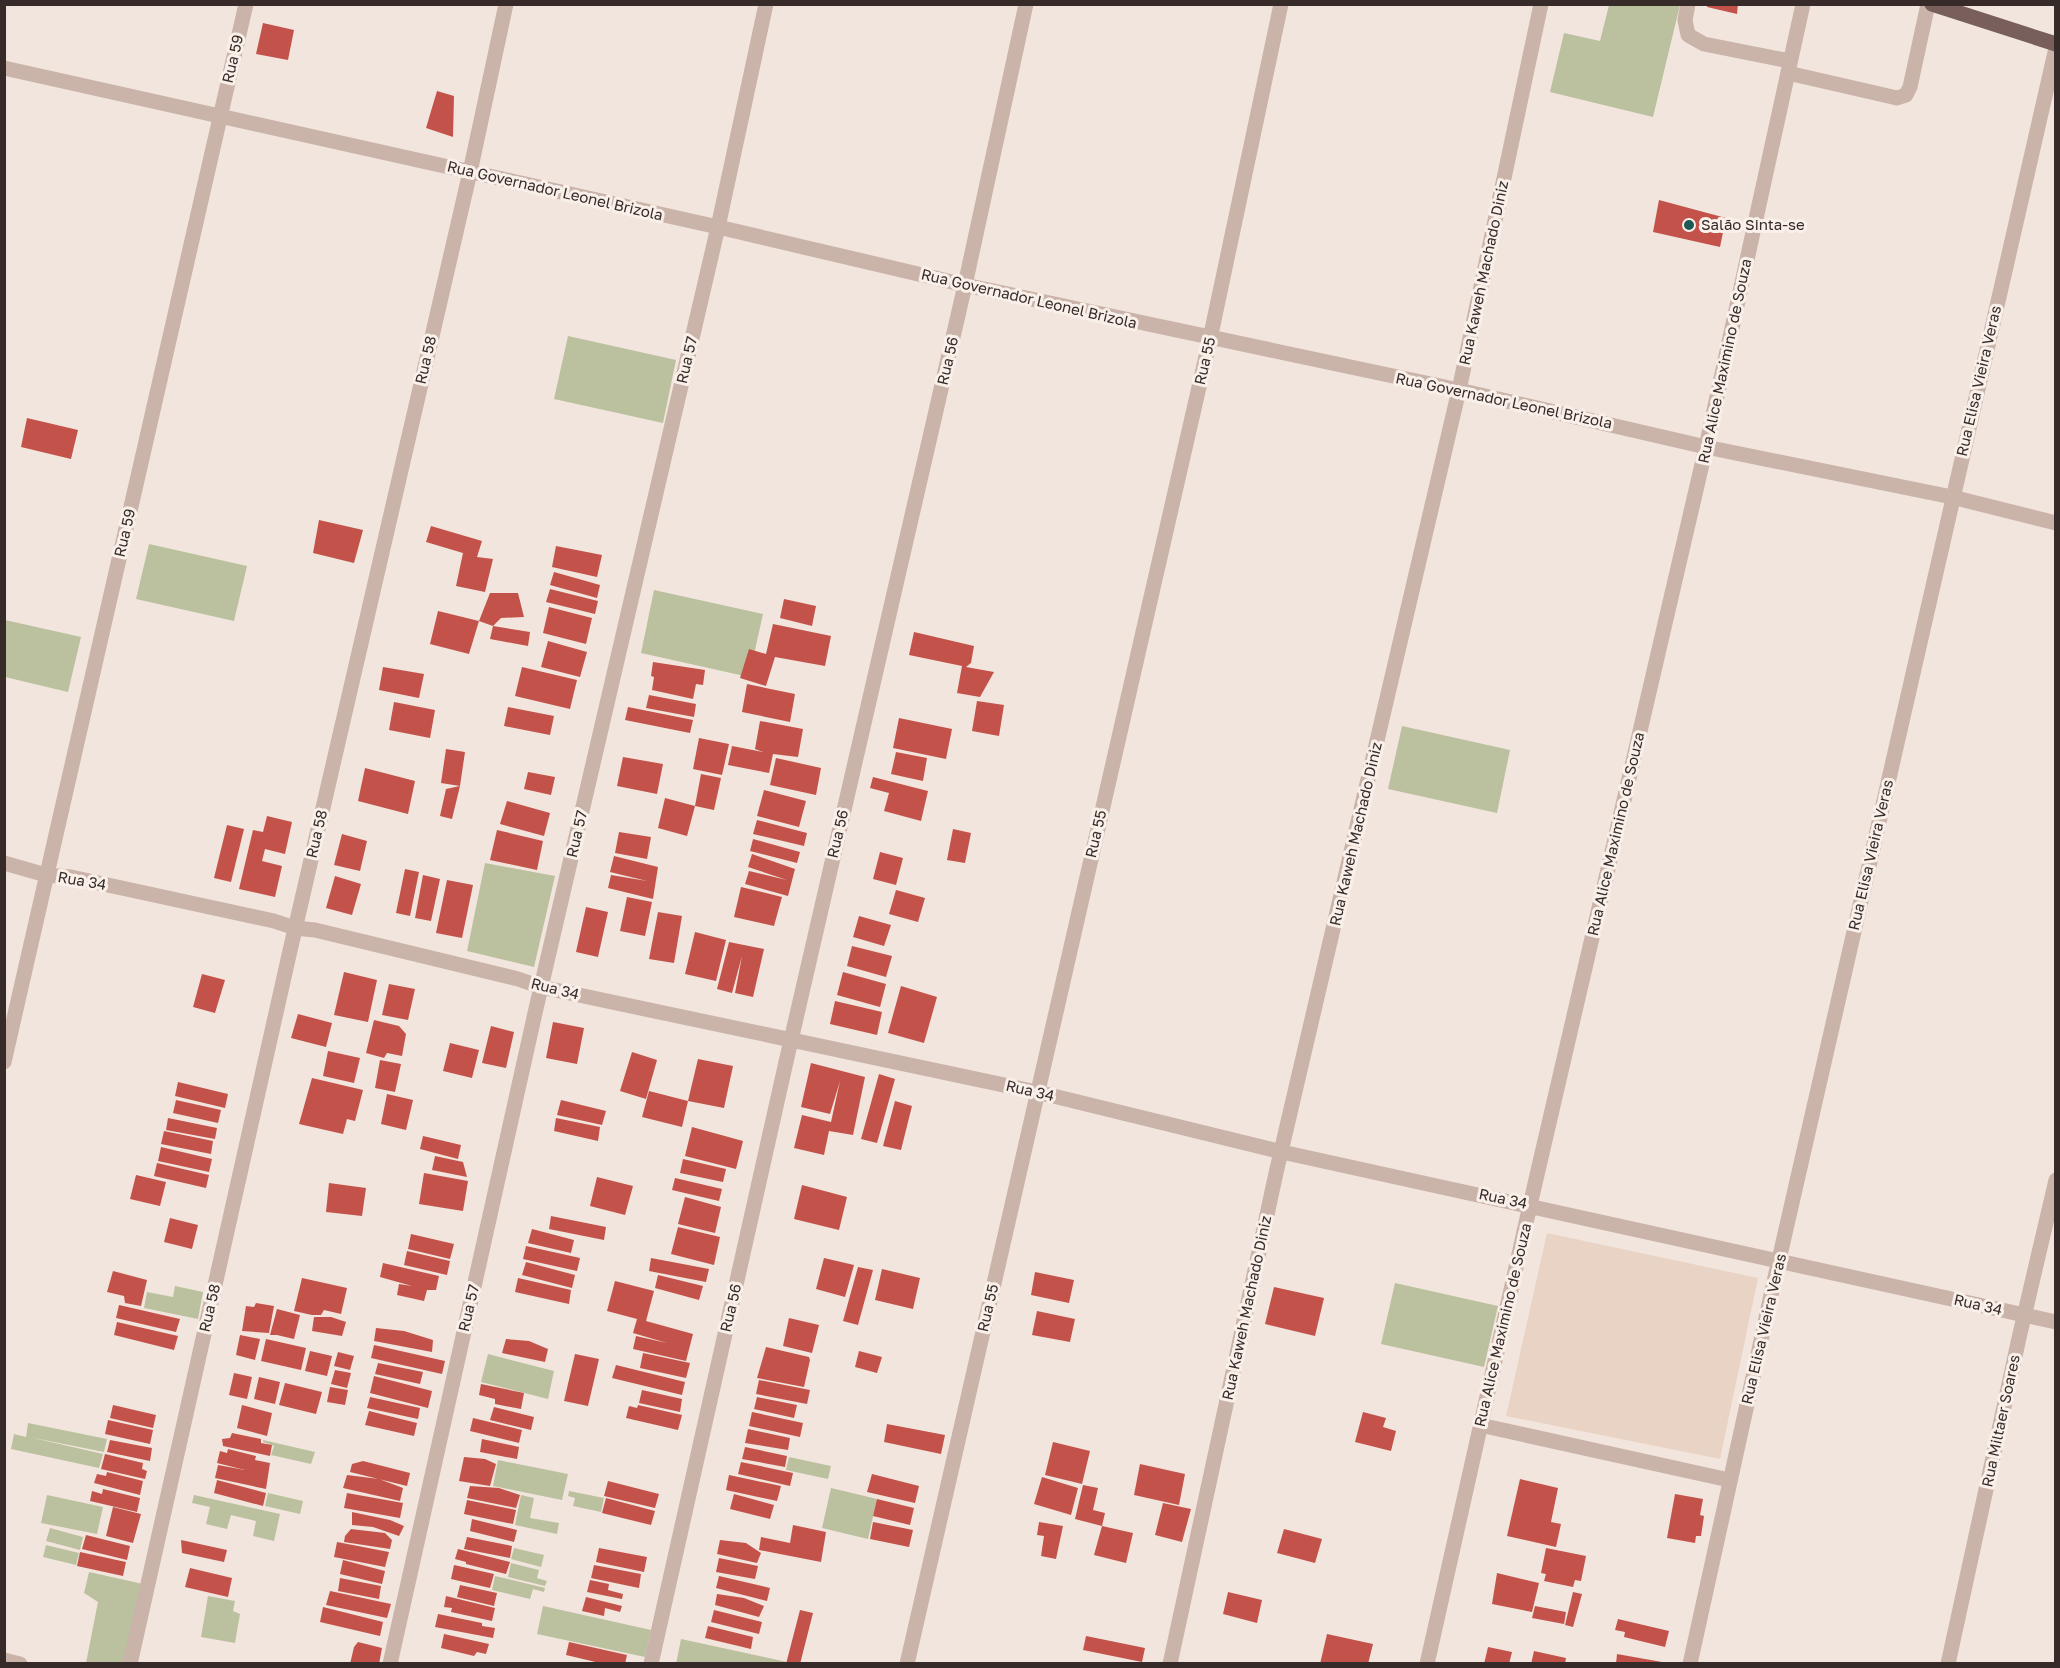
<svg xmlns="http://www.w3.org/2000/svg" width="2060" height="1668" font-family="'Golos Text',sans-serif">
<style>
.green{fill:#bbc19e}
.plaza{fill:#e9d3c5}
.building{fill:#c3534a}
.lines{fill:none;stroke-linecap:round;stroke-linejoin:round}
.minor{stroke:#cab3a9;stroke-width:15}
.major{stroke:#795f5b;stroke-width:15}
.poi-dot{fill:#1f5852;stroke:#f9f0ea;stroke-width:2}
.labels{text-anchor:middle;stroke-width:6;stroke-linejoin:round;paint-order:stroke}
.street-label{font-size:15px;fill:#372b29;stroke:#f9f0ea}
.poi-label{font-size:15px;fill:#372b29;stroke:#f9f0ea;text-anchor:start}
</style>
<rect width="100%" height="100%" fill="#f2e5dd"/>
<path class="green" d="M1609,5H1680L1653,117L1550,92L1564,33L1600,41Z
M568,336L676,360L663,423L554,399Z
M149,544L247,566L234,621L136,599Z
M654,590L763,614L749,677L641,653Z
M5,620L81,637L68,692L5,677Z
M1402,726L1510,750L1497,813L1388,789Z
M485,863L555,876L534,967L467,951Z
M1395,1283L1498,1306L1484,1367L1381,1344Z
M175,1286L203,1292L198,1319L144,1308L147,1292L173,1297Z
M488,1354L554,1371L548,1399L481,1382Z
M28,1423L107,1439L104,1452L29,1437L103,1454L99,1468L11,1449L14,1434L26,1437Z
M263,1440L315,1452L311,1464L271,1455L274,1446L263,1442Z
M789,1457L831,1466L828,1479L786,1470Z
M498,1460L568,1474L562,1500L493,1486Z
M831,1488L877,1499L868,1539L822,1528Z
M569,1491L604,1498L601,1512L573,1506L575,1498L568,1496Z
M268,1493L303,1501L300,1514L265,1506Z
M47,1495L103,1507L97,1534L41,1523Z
M194,1495L280,1514L274,1541L253,1536L256,1521L231,1515L227,1529L206,1524L210,1507L192,1503Z
M521,1495L534,1498L530,1518L559,1523L557,1534L515,1525Z
M50,1528L83,1537L80,1550L46,1541Z
M46,1545L79,1553L76,1565L43,1557Z
M514,1548L544,1555L541,1567L511,1559Z
M511,1563L539,1570L537,1578L547,1581L545,1586L508,1577Z
M89,1572L143,1584L124,1663H86L98,1602L84,1593Z
M495,1576L545,1588L544,1592L533,1589L530,1599L492,1590Z
M208,1596L235,1601L233,1611L240,1614L235,1643L201,1637Z
M543,1606L651,1630L645,1657L537,1634Z
M681,1639L787,1662L676,1664Z"/>
<path class="plaza" d="M1547,1233L1758,1278L1720,1459L1506,1416Z"/>
<path class="building" d="M1707,4H1738L1737,14L1707,7Z
M263,23L294,30L288,60L256,54Z
M437,91L454,96L453,137L426,128Z
M1659,200L1726,218L1720,247L1653,232Z
M27,418L78,430L71,459L21,447Z
M319,520L363,530L354,563L313,553Z
M431,526L482,541L477,557L493,559L485,592L456,586L463,553L426,542Z
M556,546L602,555L597,577L552,567Z
M554,572L600,585L597,598L550,585Z
M550,589L598,601L595,614L546,602Z
M490,593H518L524,617L501,618L493,626L530,632L528,646L490,639L493,626L479,621Z
M784,599L816,606L812,626L780,618Z
M549,607L592,618L586,644L543,633Z
M438,611L479,621L469,654L430,644Z
M773,624L831,636L825,666L775,657L766,686L740,678L749,649L766,654Z
M914,632L974,646L971,663L966,667L994,672L980,697L957,693L962,666L909,655Z
M548,641L587,652L580,677L541,667Z
M653,662L705,670L703,685L696,684L693,699L652,690L654,677L651,676Z
M383,667L424,674L419,698L379,690Z
M522,667L577,680L570,709L515,696Z
M747,684L795,694L790,722L742,712Z
M649,695L696,704L694,717L646,708Z
M977,701L1004,705L999,736L972,731Z
M394,702L435,710L430,738L389,730Z
M508,707L554,716L550,735L504,726Z
M628,707L693,720L690,733L625,720Z
M899,718L952,729L946,759L893,748Z
M760,721L803,729L798,757L773,754L769,773L728,765L732,746L763,752L755,749Z
M699,738L729,744L722,775L693,769Z
M446,749L465,752L460,786L441,783Z
M896,752L927,758L923,781L891,774Z
M623,757L663,764L657,794L617,786Z
M776,758L821,768L816,795L770,785Z
M365,768L415,781L408,814L358,801Z
M528,772L555,777L551,795L524,789Z
M701,774L721,778L714,810L695,806Z
M873,777L928,791L921,821L884,811L889,793L870,788Z
M460,786L452,819L440,816L446,789Z
M764,790L806,801L799,827L757,816Z
M665,798L695,806L687,836L658,828Z
M507,801L550,813L544,836L500,824Z
M267,816L292,822L285,854L265,849L262,861L282,866L275,897L239,889L253,830L263,832Z
M757,820L807,833L804,846L753,834Z
M227,825L244,829L231,882L214,878Z
M953,829L971,833L965,863L947,860Z
M497,830L543,841L537,870L490,860Z
M619,832L651,837L647,859L615,853Z
M342,834L367,841L360,871L334,865Z
M753,839L800,852L797,863L750,851Z
M880,852L903,858L896,885L873,879Z
M752,854L795,869L788,896L745,884L749,871L787,880L748,867Z
M614,856L658,867L653,899L608,888L611,875L647,881L610,872Z
M405,869L419,872L410,916L396,913Z
M423,875L440,879L431,921L415,918Z
M335,876L361,884L352,915L326,908Z
M447,880L473,885L462,938L436,933Z
M741,887L782,897L774,926L734,917Z
M896,890L925,898L918,922L889,914Z
M627,897L652,902L645,936L620,931Z
M586,907L608,912L598,957L576,952Z
M658,912L682,916L674,963L649,959Z
M859,916L891,925L884,946L853,937Z
M695,932L726,940L716,981L685,974Z
M729,942L764,949L753,997L735,993L742,956L732,993L717,989Z
M852,946L892,956L886,977L847,966Z
M344,972L377,980L368,1022L334,1015Z
M843,972L886,984L880,1007L837,995Z
M202,974L225,980L215,1013L193,1007Z
M389,984L415,989L408,1020L382,1015Z
M901,986L937,997L924,1043L888,1033Z
M835,1001L882,1012L877,1035L830,1024Z
M298,1014L332,1023L326,1047L291,1038Z
M374,1020L399,1026L406,1034L402,1056L387,1053L384,1058L366,1053Z
M553,1022L584,1028L577,1064L546,1058Z
M491,1026L514,1032L506,1068L482,1063Z
M450,1043L479,1050L472,1078L443,1071Z
M328,1051L360,1058L354,1083L323,1076Z
M632,1052L657,1060L646,1099L620,1091Z
M698,1059L733,1066L724,1108L688,1101Z
M380,1060L401,1064L395,1092L375,1088Z
M811,1063L865,1077L853,1135L829,1131L824,1155L794,1148L802,1115L831,1122L840,1081L830,1114L801,1107Z
M879,1074L895,1079L877,1143L861,1139Z
M312,1078L363,1090L355,1121L347,1119L343,1134L299,1124Z
M178,1082L228,1094L225,1108L175,1096Z
M649,1091L688,1101L682,1127L642,1117Z
M387,1094L413,1100L406,1130L381,1124Z
M176,1100L221,1110L218,1123L173,1113Z
M561,1100L606,1111L602,1125L557,1115Z
M895,1101L912,1106L901,1150L883,1146Z
M168,1118L217,1128L215,1139L166,1130Z
M556,1118L600,1127L598,1141L554,1131Z
M692,1127L743,1141L736,1169L685,1156Z
M164,1131L213,1141L211,1154L161,1144Z
M423,1136L461,1145L458,1159L420,1149Z
M161,1147L212,1159L209,1172L158,1161Z
M435,1156L463,1162L467,1177L432,1170Z
M683,1159L726,1169L723,1182L680,1173Z
M157,1163L209,1175L206,1188L154,1176Z
M424,1173L468,1181L463,1211L419,1204Z
M136,1175L166,1182L160,1206L130,1199Z
M597,1177L633,1186L625,1215L590,1206Z
M675,1178L722,1189L719,1201L672,1190Z
M329,1183L366,1188L362,1216L326,1212Z
M802,1185L847,1197L839,1230L794,1219Z
M685,1197L721,1207L715,1233L678,1224Z
M551,1216L606,1227L604,1240L549,1229Z
M170,1218L198,1225L192,1249L164,1242Z
M678,1227L720,1237L714,1265L671,1254Z
M532,1229L574,1240L571,1253L528,1243Z
M411,1234L454,1244L450,1259L408,1249Z
M526,1246L580,1258L577,1271L523,1259Z
M407,1251L450,1261L447,1275L404,1265Z
M651,1258L709,1269L706,1282L649,1271Z
M824,1258L854,1265L845,1297L816,1289Z
M526,1262L575,1275L572,1288L522,1275Z
M383,1263L439,1276L436,1290H427L424,1301L397,1295L399,1284L412,1286L380,1277Z
M858,1267L873,1270L858,1325L843,1321Z
M882,1269L920,1278L913,1309L875,1300Z
M113,1271L147,1280L141,1306L125,1303L124,1296L107,1292Z
M1035,1272L1074,1280L1069,1303L1031,1295Z
M658,1275L703,1286L699,1300L655,1288Z
M302,1278L347,1288L341,1314L324,1310L321,1315H312L294,1311Z
M518,1278L571,1290L569,1304L515,1292Z
M615,1281L654,1291L646,1321L693,1334L686,1361L633,1349L636,1336L667,1343L633,1333L637,1319L607,1311Z
M1274,1287L1324,1298L1315,1336L1265,1324Z
M256,1303L274,1306L269,1333L242,1331L246,1306L254,1307Z
M119,1305L180,1319L176,1332L116,1318Z
M277,1309L300,1315L294,1339L277,1335H270Z
M1037,1311L1075,1319L1070,1342L1032,1335Z
M314,1317H331L346,1322L342,1336L312,1331Z
M789,1318L819,1325L812,1353L783,1346Z
M117,1322L178,1336L174,1350L114,1335Z
M376,1328L404,1331L433,1340L432,1352L374,1341Z
M240,1335L260,1339L255,1360L236,1355Z
M266,1339L306,1348L301,1370L261,1361Z
M506,1339L529,1341L548,1349L545,1362L502,1353Z
M374,1345L445,1361L442,1374L371,1358Z
M766,1347L809,1357L810,1360L804,1387L757,1378Z
M310,1351L332,1356L327,1376L305,1371Z
M859,1351L882,1357L877,1373L855,1367Z
M338,1352L354,1356L350,1370L334,1366Z
M643,1353L690,1363L686,1378L640,1368Z
M575,1354L599,1359L588,1406L564,1401Z
M378,1363L423,1372L420,1384L375,1374Z
M616,1365L685,1382L682,1395L612,1378Z
M335,1370L351,1373L347,1388L331,1384Z
M234,1373L252,1377L247,1399L229,1395Z
M374,1376L432,1391L428,1408L370,1393Z
M259,1377L280,1382L275,1404L254,1399Z
M759,1380L810,1390L807,1404L756,1394Z
M285,1383L322,1392L316,1414L279,1405Z
M481,1384L524,1393L521,1409L495,1404V1399L479,1395Z
M330,1387L348,1390L345,1405L327,1402Z
M642,1390L682,1399L680,1412L639,1403Z
M370,1397L420,1408L418,1419L367,1408Z
M757,1397L797,1405L794,1418L754,1409Z
M113,1405L156,1415L153,1428L110,1418Z
M242,1405L272,1413L267,1436L237,1428Z
M638,1405L682,1415L678,1430L626,1418L629,1406L637,1408Z
M494,1407L534,1417L531,1430L490,1420Z
M369,1411L417,1423L414,1436L365,1425Z
M752,1412L803,1423L800,1437L749,1426Z
M1363,1412L1386,1418L1383,1427L1396,1431L1391,1451L1355,1442Z
M473,1418L522,1430L519,1443L470,1431Z
M108,1420L153,1430L150,1444L105,1434Z
M887,1424L945,1435L941,1454L884,1442Z
M748,1429L790,1438L788,1450L745,1443Z
M232,1433L261,1439V1443L272,1445L270,1456L223,1446L222,1439L230,1438Z
M482,1439L519,1447L517,1459L480,1452Z
M110,1440L152,1448L150,1461L107,1452Z
M1053,1442L1090,1451L1082,1484L1045,1475Z
M745,1447L787,1456L785,1467L742,1459Z
M228,1449L256,1456L255,1460L270,1463L266,1489L215,1478L218,1465L245,1470L217,1463L220,1451L227,1453Z
M105,1454L143,1463L142,1469L147,1471L145,1479L101,1469Z
M464,1457L485,1459L496,1464L490,1486L459,1481Z
M363,1461L410,1473L407,1486L350,1472L352,1464Z
M741,1462L793,1473L790,1486L738,1474Z
M1140,1464L1185,1474L1179,1505L1134,1495Z
M107,1472L143,1481L140,1495L94,1483L97,1474L106,1476Z
M872,1474L919,1486L915,1503L867,1492Z
M347,1475L379,1479L403,1488L400,1501L343,1488Z
M729,1475L781,1486L777,1501L726,1490Z
M1042,1477L1078,1488L1071,1515L1034,1504Z
M1520,1479L1558,1488L1551,1522L1561,1524L1556,1547L1507,1536Z
M217,1480L266,1493L263,1506L214,1493Z
M608,1481L659,1494L655,1508L604,1496Z
M1083,1485L1098,1488L1093,1510L1105,1513L1102,1526L1075,1519Z
M470,1486L499,1488L520,1495L516,1508L467,1498Z
M103,1489L140,1498L137,1512L90,1501L92,1491L102,1494Z
M347,1493L403,1503L400,1518L344,1508Z
M734,1494L774,1505L770,1519L730,1509Z
M1675,1494L1703,1499L1700,1515L1704,1516L1701,1536H1696L1695,1543L1667,1538Z
M606,1498L655,1511L651,1525L602,1513Z
M877,1499L914,1508L910,1525L873,1516Z
M467,1500L516,1510L513,1524L464,1514Z
M1163,1503L1191,1509L1182,1542L1155,1535Z
M113,1507L141,1514L133,1543L106,1536Z
M352,1512L390,1520L404,1526L399,1536L373,1527L352,1525Z
M472,1519L517,1530L514,1542L470,1531Z
M873,1522L913,1530L909,1547L870,1539Z
M1039,1522L1063,1526L1056,1559L1041,1556L1044,1536L1037,1535Z
M793,1525L826,1532L821,1562L759,1550L761,1537L790,1543Z
M1102,1526L1133,1533L1126,1563L1094,1555Z
M351,1529L385,1533L392,1540L390,1549L344,1542L345,1536Z
M1284,1529L1322,1539L1315,1563L1277,1553Z
M86,1535L130,1546L127,1560L82,1549Z
M467,1537L512,1546L510,1558L464,1549Z
M181,1540L227,1550L224,1562L182,1553Z
M720,1540L746,1543L761,1553L757,1563L717,1554Z
M337,1542L389,1552L385,1567L334,1557Z
M599,1548L647,1557L644,1572L596,1562Z
M1546,1548L1586,1556L1581,1581L1575,1580L1573,1587L1544,1581L1546,1574L1541,1573Z
M458,1549L510,1562L506,1574L466,1564V1562L455,1559Z
M80,1552L126,1562L123,1576L77,1566Z
M719,1558L758,1566L755,1579L716,1572Z
M343,1560L385,1571L382,1584L340,1574Z
M454,1565L494,1574L490,1588L451,1579Z
M594,1565L641,1574L639,1588L591,1578Z
M190,1568L232,1578L228,1597L185,1587Z
M1497,1573L1539,1583L1532,1612L1492,1604Z
M719,1576L770,1588L767,1601L716,1588Z
M340,1578L381,1586L379,1599L338,1591Z
M590,1580L609,1584L608,1590L623,1594L622,1599L587,1592Z
M460,1585L497,1593L494,1606L457,1597Z
M330,1591L391,1604L387,1618L326,1605Z
M1228,1592L1262,1600L1257,1623L1223,1614Z
M1573,1592L1582,1594L1573,1627L1565,1625Z
M717,1594L744,1598L764,1606L759,1617L715,1605Z
M446,1596L495,1608L492,1621L451,1612L452,1608L444,1607Z
M586,1597L622,1606L620,1612L605,1608L604,1616L582,1611Z
M1535,1606L1566,1612L1564,1624L1532,1618Z
M323,1607L383,1622L380,1636L320,1622Z
M714,1610L762,1622L759,1634L711,1622Z
M800,1610L813,1613L800,1664H786Z
M438,1614L482,1623V1626L495,1628L493,1638L435,1627Z
M1618,1619L1669,1631L1665,1647L1624,1637L1625,1632L1615,1630Z
M708,1626L753,1637L751,1649L705,1638Z
M444,1634L489,1644L486,1654L477,1652L474,1656L441,1648Z
M1327,1634L1373,1644L1368,1664H1320Z
M1086,1636L1145,1648L1142,1662L1083,1650Z
M358,1642L382,1648L379,1664H350L354,1647Z
M569,1642L627,1655L625,1664H604L566,1655Z
M1488,1647L1512,1652L1509,1664H1484Z
M1534,1651L1566,1658L1565,1664H1531Z
M1617,1654L1662,1662V1664H1616Z"/>
<g class="lines">
<path class="minor" d="M1688,4L1685,20L1688,35L1704,44L1790,61
M4,68L718,227L965,285L1459,390L1706,447L1952,497L2056,523
M1788,73L1897,98L1906,95L1910,87L1928,4
M4,863L46,875L71,877L274,921L295,928L315,930L518,979L541,987L1037,1092L1282,1152L2056,1322
M4,1062L246,4
M1480,1425L1729,1480
M4,1660L20,1664
M130,1664L289,955L470,172L506,4
M390,1664L535,1013L718,227L766,4
M651,1664L786,1062L965,285L1026,4
M907,1664L1210,339L1281,4
M1170,1664L1276,1173L1459,390L1541,4
M1427,1664L1530,1205L1706,447L1803,4
M1690,1664L1773,1286L2056,48
M1948,1664L2019,1338L2056,1180"/>
<path class="major" d="M1932,4L2056,44"/>
</g>
<circle class="poi-dot" cx="1689" cy="225" r="6"/>
<g class="labels">
<g class="street-label">
<text transform="translate(233 59) rotate(-77)" y="5">Rua 59</text>
<text transform="translate(555 191) rotate(13)" y="5">Rua Governador Leonel Brizola</text>
<text transform="translate(1484 273) rotate(-78)" y="5">Rua Kaweh Machado Diniz</text>
<text transform="translate(1029 299) rotate(13)" y="5">Rua Governador Leonel Brizola</text>
<text transform="translate(426 360) rotate(-77)" y="5">Rua 58</text>
<text transform="translate(687 360) rotate(-77)" y="5">Rua 57</text>
<text transform="translate(948 361) rotate(-77)" y="5">Rua 56</text>
<text transform="translate(1205 361) rotate(-77)" y="5">Rua 55</text>
<text transform="translate(1725 361) rotate(-78)" y="5">Rua Alice Maximino de Souza</text>
<text transform="translate(1979 381) rotate(-77)" y="5">Rua Elisa Vieira Veras</text>
<text transform="translate(1504 401) rotate(12)" y="5">Rua Governador Leonel Brizola</text>
<text transform="translate(125 533) rotate(-77)" y="5">Rua 59</text>
<text transform="translate(317 834) rotate(-77)" y="5">Rua 58</text>
<text transform="translate(577 834) rotate(-77)" y="5">Rua 57</text>
<text transform="translate(838 834) rotate(-77)" y="5">Rua 56</text>
<text transform="translate(1096 834) rotate(-77)" y="5">Rua 55</text>
<text transform="translate(1356 834) rotate(-77)" y="5">Rua Kaweh Machado Diniz</text>
<text transform="translate(1616 834) rotate(-77)" y="5">Rua Alice Maximino de Souza</text>
<text transform="translate(1871 855) rotate(-77)" y="5">Rua Elisa Vieira Veras</text>
<text transform="translate(82 881) rotate(10)" y="5">Rua 34</text>
<text transform="translate(555 989) rotate(14)" y="5">Rua 34</text>
<text transform="translate(1030 1091) rotate(13)" y="5">Rua 34</text>
<text transform="translate(1503 1199) rotate(12)" y="5">Rua 34</text>
<text transform="translate(1978 1305) rotate(13)" y="5">Rua 34</text>
<text transform="translate(210 1308) rotate(-77)" y="5">Rua 58</text>
<text transform="translate(469 1308) rotate(-77)" y="5">Rua 57</text>
<text transform="translate(731 1308) rotate(-77)" y="5">Rua 56</text>
<text transform="translate(988 1308) rotate(-77)" y="5">Rua 55</text>
<text transform="translate(1247 1308) rotate(-78)" y="5">Rua Kaweh Machado Diniz</text>
<text transform="translate(1503 1325) rotate(-77)" y="5">Rua Alice Maximino de Souza</text>
<text transform="translate(1764 1329) rotate(-77)" y="5">Rua Elisa Vieira Veras</text>
<text transform="translate(2001 1421) rotate(-78)" y="5">Rua Miltaer Soares</text>
</g>
<g class="poi-label">
<text x="1701" y="230">Salão Sinta-se</text>
</g>
</g>
<rect width="2060" height="1668" fill="none" stroke="#372b29" stroke-width="12"/>
</svg>
